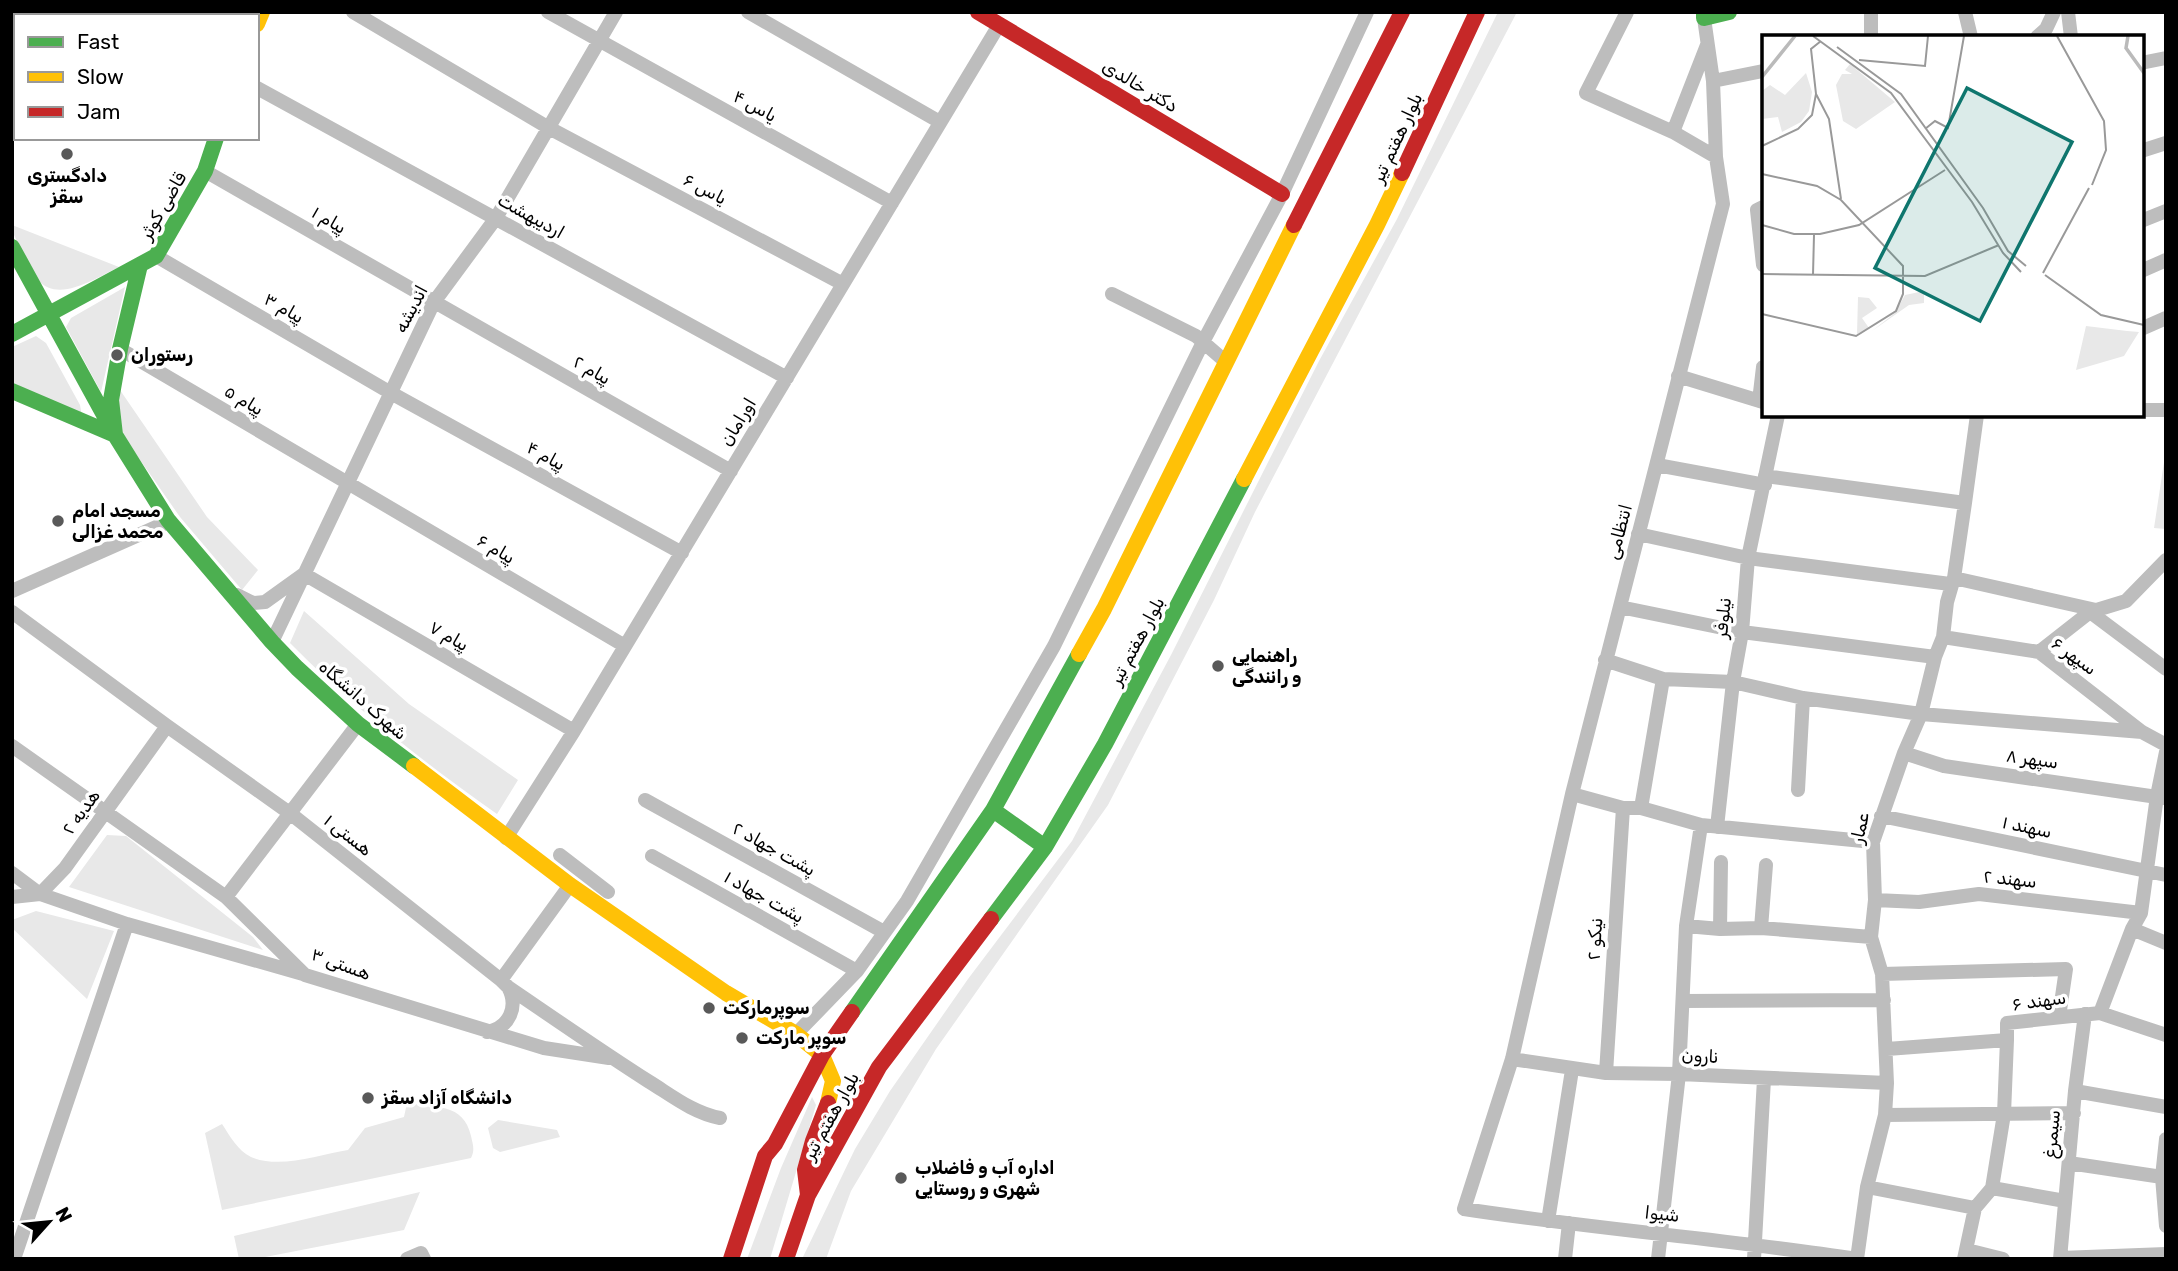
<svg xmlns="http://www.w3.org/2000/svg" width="2178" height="1271" font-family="Rubik,Cairo,sans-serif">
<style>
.green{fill:#e8e8e8}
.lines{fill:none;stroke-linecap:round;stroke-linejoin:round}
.street{stroke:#bdbdbd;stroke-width:14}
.fast{stroke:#4caf50;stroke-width:16}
.slow{stroke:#ffc107;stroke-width:16}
.jam{stroke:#c62828;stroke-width:16}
.poi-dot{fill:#595959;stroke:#fff;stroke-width:2.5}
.labels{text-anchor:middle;stroke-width:7;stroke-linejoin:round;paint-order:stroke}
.street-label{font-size:18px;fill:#000;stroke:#fff}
.poi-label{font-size:18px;font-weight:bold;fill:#000;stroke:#fff;text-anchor:start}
.inset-river{fill:none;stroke:#bababa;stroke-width:3.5}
.inset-road{fill:none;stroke:#999;stroke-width:2}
.view{fill:#0f766e;fill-opacity:0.15;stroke:#0f766e;stroke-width:3.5}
.inset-edge{fill:none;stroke:#000;stroke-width:3.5}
</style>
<rect width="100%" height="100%" fill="#fff"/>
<path class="green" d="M1498,12H1517L1255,512L1214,600L1108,805L936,1049L851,1191L826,1259H802L855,1149L890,1091L968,979L1072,841L1171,655L1319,361L1397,219Z
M12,225L119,267C97,277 59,304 38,280C27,267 20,246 12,231Z
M125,287L101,392L66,327L71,318Z
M36,336L46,343L80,405L82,416L12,386V347Z
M120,390L207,517L258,570L242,590L180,517L117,427Z
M2166,449V529L2154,528Z
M304,611L409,704L518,780L497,814C423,762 353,707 290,643Z
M107,835L126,836L253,937L263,950L69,887Z
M36,911L114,931L87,999L12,928V920Z
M812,1097L816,1105L770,1259H747L781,1168Z
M407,1103C434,1107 464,1103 471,1136C473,1145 475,1150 471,1158L222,1210L205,1133L222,1124C230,1136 238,1151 251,1157C280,1169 318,1155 348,1150L365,1128L404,1117Z
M498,1120L557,1130L560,1137L500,1152L493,1148L488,1128Z
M420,1192L404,1230L255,1259H239L234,1236Z"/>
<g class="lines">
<path class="street" d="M55,12V16
M353,12L549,128L843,284
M548,12L892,203
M748,12L940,122
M1627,12L1586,93L1673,132L1716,157
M1965,12L1971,37
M2068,12L2071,37
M1704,18L1713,81L1716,157L1723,204L1572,794L1512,1059L1464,1209C1594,1229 1726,1239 1857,1259
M1871,37V12
M2037,37L2046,29L2054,12
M12,44L16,52
M2141,63L2166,58
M1713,81L1763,71
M257,88L787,378
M1673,132L1707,45
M2141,151L2166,143
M205,171L731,471
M1763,207L1757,210L1763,265
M2141,221L2166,211
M156,256L391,393L682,553
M2141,271L2166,260
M1112,294L1196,336L1226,362
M2141,329L2166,318
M120,349L625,646
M1678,376L1763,402
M1759,401L1763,367
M2141,410H2166
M1657,465L1765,485
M1765,476L1965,503
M1638,534L1748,558L1950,584
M1954,578L2096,610
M12,591L170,521
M237,595L253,603L265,602L304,574L574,731
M1620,607L1742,632L1935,657
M12,612L167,726L291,814L501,980L508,987C555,1019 601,1051 648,1081C671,1095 693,1113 720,1118
M2090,612L2166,669
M1943,637L2039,652L2142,732L2166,745
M272,642L434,302L496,218L616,12
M2039,652L2090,612L2126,601L2166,560
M1605,660L1663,679L1733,682L1803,698L1921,714L2142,732
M12,746L226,897L305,975L544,1048L609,1058
M1904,753L1944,766L2164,798
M1798,790L1803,698
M1572,794L1623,808H1641L1701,825L1873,842
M645,800L884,932
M1641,808L1663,679
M1881,816L2166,875
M1717,827L1733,682L1742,632L1748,558L1778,415
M506,838L574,731L999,25
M560,855L608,892
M652,856L857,971
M12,873L40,894L127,924L303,974
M12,897L40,894L65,868L167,726
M226,897L358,724
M1875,900L1919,902L1979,894L2141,913
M1686,926L1720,929L1761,928L1871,937
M1761,928L1766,865
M1720,929L1721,862
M2132,929L2166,943
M1882,974L2066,969L2059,1017
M501,980L570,885
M1683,1001L1884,1000
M2100,1013L2132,929L2141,913L2157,796L2166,752
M487,1032C509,1028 519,1007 508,987
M796,1034L857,971L907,901L1054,646L1203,342L1282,194L1367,12
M1887,1049L2007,1040V1023L2100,1013L2166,1035
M1512,1059L1606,1073L1679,1074L1887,1083
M1606,1073L1623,808
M2075,1091L2166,1107
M1885,1115L2074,1113
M2166,1139L2162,1177L2166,1226
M2069,1163L2162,1177
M1867,1187L1975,1208
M1992,1188L2065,1201
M1548,1221L1572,1070
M1967,1250L2003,1259
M2060,1258L2166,1254
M14,1259L127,924
M407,1259L421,1253L424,1259
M1565,1259L1569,1223
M1658,1259L1679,1074L1686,926L1701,825
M1754,1259L1764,1079
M1857,1259L1867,1187L1885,1115L1887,1083L1882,974L1871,937L1875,900L1873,842L1904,753L1921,714L1935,657L1943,637L1947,602L1954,578L1965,503L1977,415
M1964,1259L1975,1208L1992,1188L2004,1114L2007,1040
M2060,1259L2075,1091L2085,1014"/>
<path class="fast" d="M1704,12V18L1729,12
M12,247L115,435L168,520L272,642L297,668L358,724L414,766
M12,334L156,256L205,171L216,138
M12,391L115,435L111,400L120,349L140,265
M993,810L1045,847
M991,919L1045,847L1105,744L1244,479
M852,1012L993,810L1079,654"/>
<path class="slow" d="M257,24L262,12
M1244,479L1377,225L1402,173
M1079,654L1104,609L1294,225
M414,766L570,885L726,993L796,1034L822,1055L833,1081L828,1103"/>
<path class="jam" d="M978,12L1282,194
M1402,173L1477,12
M1294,225L1402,12
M808,1195L805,1170L813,1141L828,1103
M731,1259L765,1156L775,1144L822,1055L852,1012
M786,1259L808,1195L879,1067L991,919"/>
</g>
<g class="poi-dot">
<circle cx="67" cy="154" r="7"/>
<circle cx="117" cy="355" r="7"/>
<circle cx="58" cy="521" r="7"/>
<circle cx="1218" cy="666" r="7"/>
<circle cx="709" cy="1008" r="7"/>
<circle cx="742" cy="1038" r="7"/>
<circle cx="368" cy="1098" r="7"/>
<circle cx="901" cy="1178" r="7"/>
</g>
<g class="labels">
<g class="street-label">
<text transform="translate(1140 86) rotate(31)" y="6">دکتر خالدی</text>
<text transform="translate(755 106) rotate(29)" y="6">یاس ۴</text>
<text transform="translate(1397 138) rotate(-65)" y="6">بلوار هفتم تیر</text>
<text transform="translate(705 189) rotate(28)" y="6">یاس ۶</text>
<text transform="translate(163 206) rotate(-60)" y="6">قاضی کوثر</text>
<text transform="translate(531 216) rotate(29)" y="6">اردیبهشت</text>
<text transform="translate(329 220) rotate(30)" y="6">پیام ۱</text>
<text transform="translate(284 308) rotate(30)" y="6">پیام ۳</text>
<text transform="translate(411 309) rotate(-62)" y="6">اندیشه</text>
<text transform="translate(592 370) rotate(30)" y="6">پیام ۲</text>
<text transform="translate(244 400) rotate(31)" y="6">پیام ۵</text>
<text transform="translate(738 422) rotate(-59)" y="6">اورامان</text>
<text transform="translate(546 456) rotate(29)" y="6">پیام ۴</text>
<text transform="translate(1619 532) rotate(-75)" y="6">انتظامی</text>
<text transform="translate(496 549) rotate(30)" y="6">پیام ۶</text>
<text transform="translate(1723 618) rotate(-84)" y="6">نیلوفر</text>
<text transform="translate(449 636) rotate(30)" y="6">پیام ۷</text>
<text transform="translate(1137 641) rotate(-62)" y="6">بلوار هفتم تیر</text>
<text transform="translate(2074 656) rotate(36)" y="6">سپهر ۶</text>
<text transform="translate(363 700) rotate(41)" y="6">شهرک دانشگاه</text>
<text transform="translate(2032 759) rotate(8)" y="6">سپهر ۸</text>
<text transform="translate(81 812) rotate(-54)" y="6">هدیه ۲</text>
<text transform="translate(2027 827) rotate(12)" y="6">سهند ۱</text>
<text transform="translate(1860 828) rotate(-78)" y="6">عمار</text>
<text transform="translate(348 835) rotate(38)" y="6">هستی ۱</text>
<text transform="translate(774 849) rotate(29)" y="6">پشت جهاد ۲</text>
<text transform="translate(2010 879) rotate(6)" y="6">سهند ۲</text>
<text transform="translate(764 897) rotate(29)" y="6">پشت جهاد ۱</text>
<text transform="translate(1595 939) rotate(-86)" y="6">نیکو ۲</text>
<text transform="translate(341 964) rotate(20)" y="6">هستی ۳</text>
<text transform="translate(2039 1001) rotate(-8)" y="6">سهند ۶</text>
<text transform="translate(1700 1056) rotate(3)" y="6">نارون</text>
<text transform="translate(831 1116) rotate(-61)" y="6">بلوار هفتم تیر</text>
<text transform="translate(2052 1134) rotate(-85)" y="6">سیمرغ</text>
<text transform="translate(1662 1214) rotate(6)" y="6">شیوا</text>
</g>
<g class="poi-label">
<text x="67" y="182" text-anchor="middle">دادگستری<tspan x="67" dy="21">سقز</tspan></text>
<text x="131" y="361">رستوران</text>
<text x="72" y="517">مسجد امام<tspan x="72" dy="21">محمد غزالی</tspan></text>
<text x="1232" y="662">راهنمایی<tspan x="1232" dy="21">و رانندگی</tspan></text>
<text x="723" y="1014">سوپرمارکت</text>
<text x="756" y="1044">سوپر مارکت</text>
<text x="382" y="1104">دانشگاه آزاد سقز</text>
<text x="915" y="1174">اداره آب و فاضلاب<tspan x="915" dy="21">شهری و روستایی</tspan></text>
</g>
</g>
<g transform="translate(1762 35)">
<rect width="382" height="382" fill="#fff"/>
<path d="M88,29L133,67L94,94L81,86L74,50L80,39H90L83,35ZM44,38L50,57L47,76L39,87L20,97L16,82L0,84V56L8,50L23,60ZM162,256V268L147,270L110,296L133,278L143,260ZM96,262L107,263L115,273L100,283L107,293L95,299ZM324,291L365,296L377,297L362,321L314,335Z" fill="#e8e8e8"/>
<path class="inset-river" d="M366,1L364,13L382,38M0,42L33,1"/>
<path class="inset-road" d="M51,1L129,58L210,167L241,218L259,237M295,1L342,86L344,115L330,150M75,12L139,59L221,173L246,216L264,231M97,25L163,31L166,1M54,59L67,84L79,164M163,94L173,86L186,93L202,1M0,111L36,94L50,80L54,59L49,14L59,6M0,139L55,151L79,165L141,231V259L134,276L94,301L0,279M0,190L32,199H58L97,190L183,135M281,238L327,153M0,239L163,241L237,210M51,240L52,200M283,240L339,280L382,290"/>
<path class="view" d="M205,53L310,107L218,286L113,233Z"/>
<rect width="382" height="382" class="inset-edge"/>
</g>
<rect width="2178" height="1271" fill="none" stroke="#000000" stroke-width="28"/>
<rect x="14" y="14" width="245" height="126" fill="#ffffff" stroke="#999999" stroke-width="2"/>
<rect x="28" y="37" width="35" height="10" fill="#4caf50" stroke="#999999" stroke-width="2"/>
<text x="77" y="49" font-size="21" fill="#000000">Fast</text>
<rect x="28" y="72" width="35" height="10" fill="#ffc107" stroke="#999999" stroke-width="2"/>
<text x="77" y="84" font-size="21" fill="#000000">Slow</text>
<rect x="28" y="107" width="35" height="10" fill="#c62828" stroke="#999999" stroke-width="2"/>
<text x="77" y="119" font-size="21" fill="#000000">Jam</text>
<g transform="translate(49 1222) rotate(63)" stroke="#ffffff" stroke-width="5" paint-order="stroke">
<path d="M0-5L12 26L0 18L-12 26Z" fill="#000000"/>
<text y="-10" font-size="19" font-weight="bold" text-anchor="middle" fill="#000000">N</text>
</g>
</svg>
